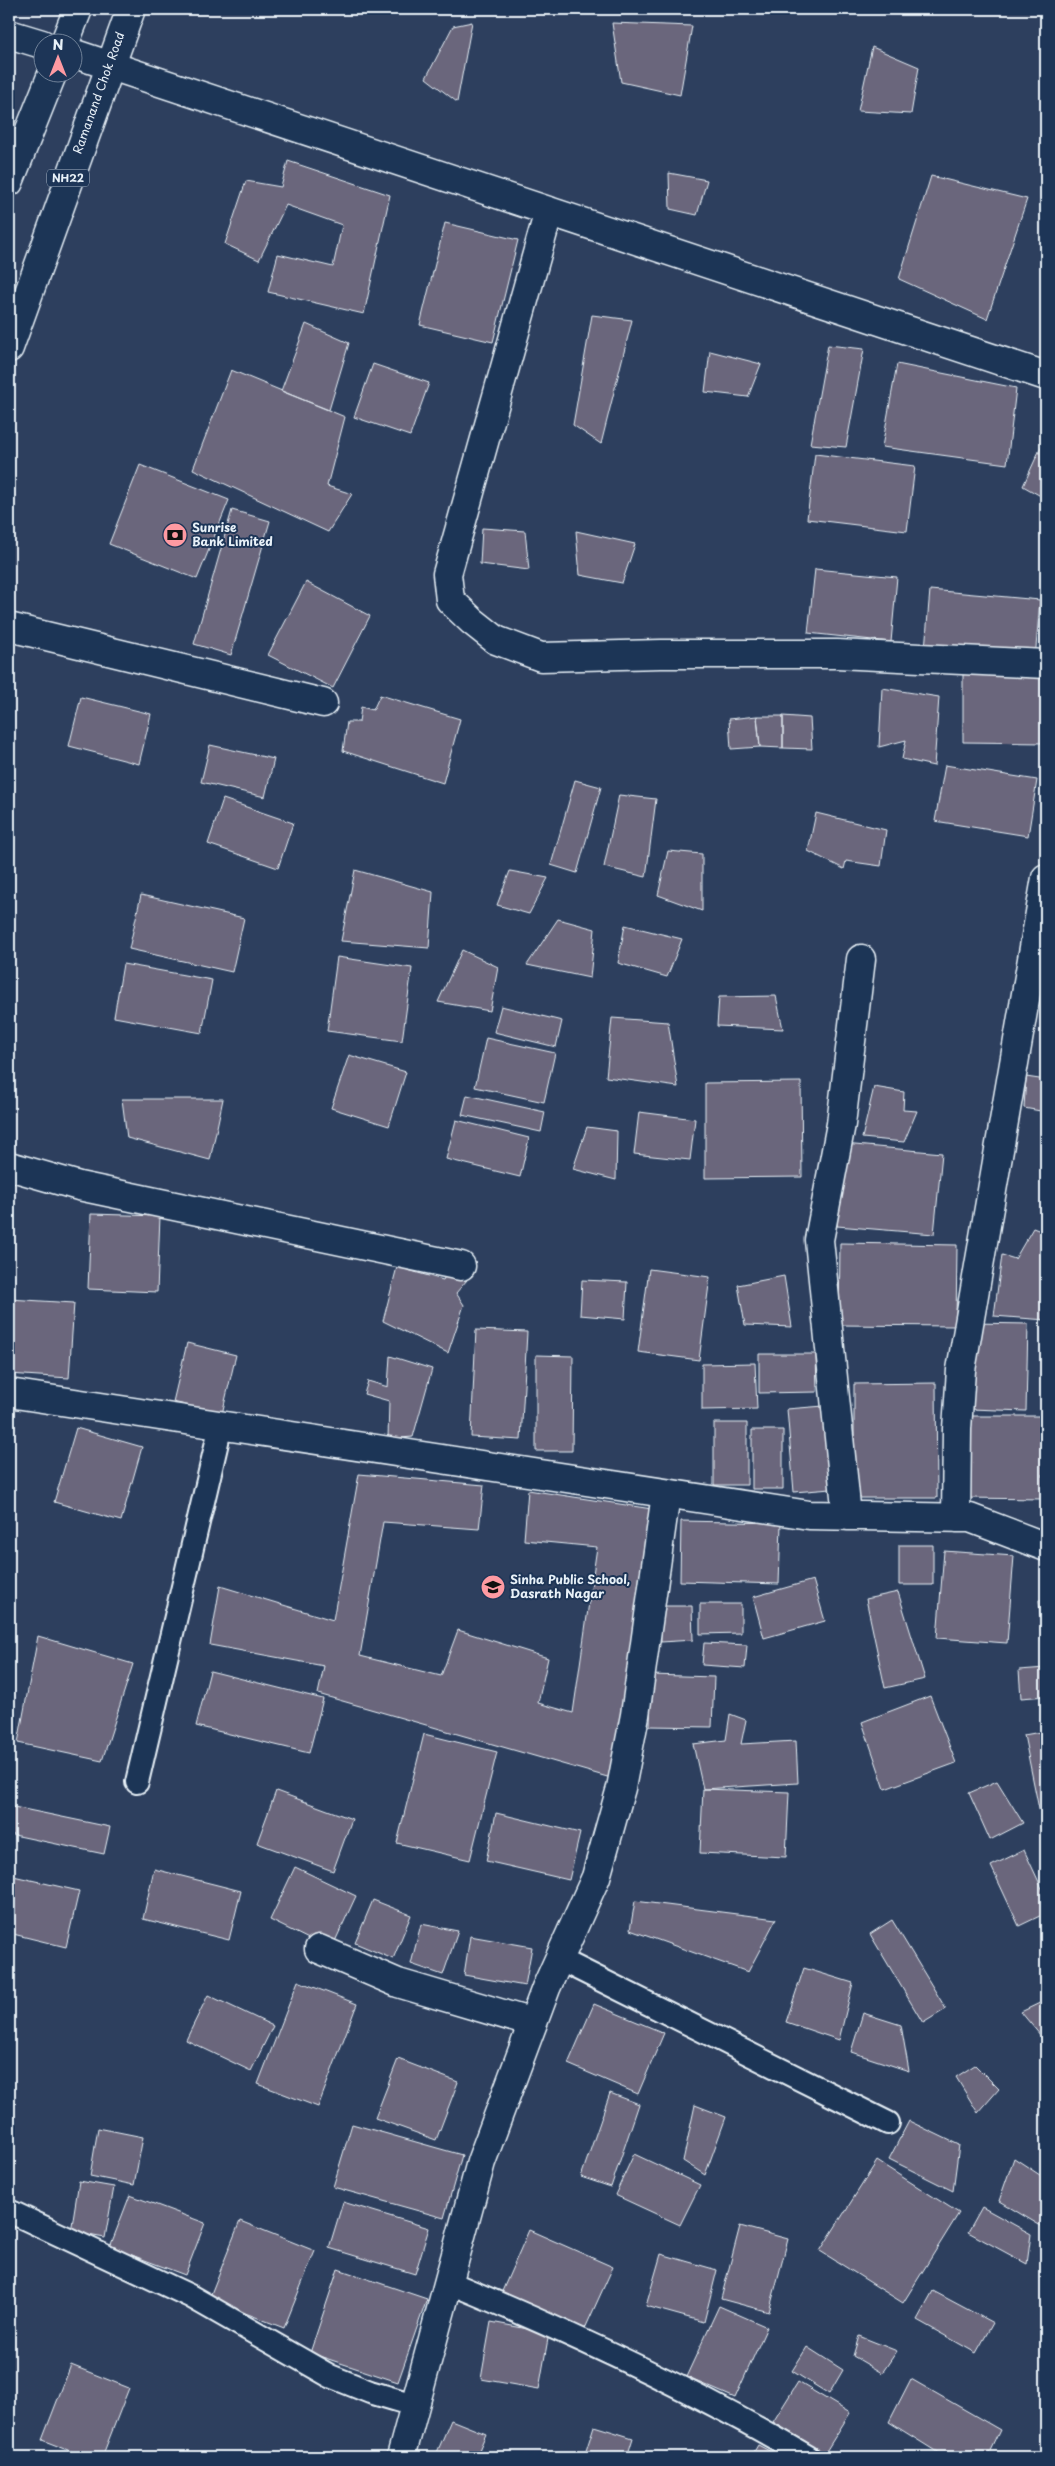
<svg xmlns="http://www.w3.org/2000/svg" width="1055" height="2466" font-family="'Playpen Sans',sans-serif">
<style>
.building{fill:#6b667b;stroke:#e8f1f8}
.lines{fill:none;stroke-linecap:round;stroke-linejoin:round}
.lane-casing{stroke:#e8f1f8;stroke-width:26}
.street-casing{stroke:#e8f1f8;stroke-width:31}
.highway-casing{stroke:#e8f1f8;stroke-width:31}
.lane{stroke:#1d3557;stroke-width:22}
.street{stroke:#1d3557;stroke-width:28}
.highway{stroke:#1d3557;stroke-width:28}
.labels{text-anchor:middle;stroke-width:4;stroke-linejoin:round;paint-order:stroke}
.shield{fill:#1d3557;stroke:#abb9c8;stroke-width:1}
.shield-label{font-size:11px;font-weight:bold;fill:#e8f1f8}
.street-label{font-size:12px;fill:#e8f1f8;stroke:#1d3557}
.poi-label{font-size:12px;font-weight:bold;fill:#e8f1f8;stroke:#1d3557;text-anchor:start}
</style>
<rect width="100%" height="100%" fill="#2d3f5e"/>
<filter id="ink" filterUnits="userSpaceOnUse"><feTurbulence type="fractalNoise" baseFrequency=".02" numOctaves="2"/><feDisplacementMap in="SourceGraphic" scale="10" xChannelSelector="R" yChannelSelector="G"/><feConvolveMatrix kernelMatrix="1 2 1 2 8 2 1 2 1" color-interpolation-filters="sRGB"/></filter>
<g filter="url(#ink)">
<path class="building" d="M472,22L457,102L426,78L453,26Z
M612,23L692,26L680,95L621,82Z
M872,47L919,67L911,114L858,111Z
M288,161L390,195L364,314L268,292L278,254L333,267L342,225L286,205L259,260L225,244L246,181L281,187Z
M669,173L707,180L697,215L670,209Z
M931,176L1027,199L987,319L899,279Z
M445,223L518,240L493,342L420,325Z
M592,315L632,320L601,444L573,425Z
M306,324L349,343L329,410L281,391Z
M828,345L864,349L846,447L810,444Z
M710,351L761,364L748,397L705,392Z
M373,364L429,383L410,436L354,417Z
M897,364L1016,388L1007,464L882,447Z
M231,370L345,417L327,486L352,494L328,532L193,469Z
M1046,436V499L1023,486Z
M815,454L915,466L907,531L807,519Z
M140,465L229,500L197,579L109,544Z
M232,510L270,521L231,655L194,644Z
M482,528L525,531L529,570L480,564Z
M576,531L635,544L622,583L580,575Z
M815,569L897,577L891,642L808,633Z
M306,582L370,616L333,688L268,655Z
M930,590L1040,600L1035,659L925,649Z
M963,672L1046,673V743L963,742Z
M882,688L939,697L934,766L902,759L906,740L879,747Z
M380,695L460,719L443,783L343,751L347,722H359L361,707L373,710Z
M81,697L151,714L139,764L69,746Z
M757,716L760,747L731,749L729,719Z
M757,716H783V748L760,747Z
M783,716L810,718L812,749L783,748Z
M210,745L274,759L265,797L201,782Z
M945,765L1037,780L1028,836L935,821Z
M575,780L601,787L577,873L551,865Z
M619,795L656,799L646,877L604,867Z
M223,799L293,823L278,868L208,844Z
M816,813L886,830L881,866L846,861L844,869L808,851Z
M668,851L702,854V911L658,895Z
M355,870L433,892L429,948L341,941Z
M510,871L548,878L529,914L497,905Z
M141,895L244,918L232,972L129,949Z
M558,919L595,929L590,978L527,965Z
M625,925L682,939L667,977L618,963Z
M462,950L498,967L490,1011L438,1002Z
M337,957L412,968L402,1041L327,1031Z
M123,964L212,980L202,1033L114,1017Z
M776,996L783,1029L717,1026L719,997Z
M501,1006L562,1021L556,1047L494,1032Z
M612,1018L668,1022L678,1087L606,1077Z
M486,1038L555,1053L544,1102L475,1087Z
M349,1055L406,1072L389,1126L331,1108Z
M1026,1077L1046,1080V1112L1024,1108Z
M801,1082L802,1177L705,1178V1083Z
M874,1087L904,1092L903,1110L917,1111L904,1142L862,1138Z
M467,1095L545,1112L541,1132L462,1115Z
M122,1099H223L210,1160L127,1138Z
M639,1112L695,1119L690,1160L634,1154Z
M456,1120L529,1138L520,1177L446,1159Z
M587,1127L617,1131L616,1180L573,1169Z
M844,1144L942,1153L934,1234L837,1226Z
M91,1214L160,1216L157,1292L88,1289Z
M1033,1228L1046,1233V1320L994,1316L1002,1255L1015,1259Z
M840,1243L957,1245L956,1326L839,1325Z
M397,1267L443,1280L448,1271L467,1280L456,1293L464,1305L448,1353L383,1321Z
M649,1269L710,1277L699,1360L638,1352Z
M784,1276L792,1327L745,1325L738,1285Z
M582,1280L627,1282L625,1319L580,1315Z
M9,1299L74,1303L69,1378L9,1374Z
M972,1323L1028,1324L1026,1411L970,1409Z
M476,1330L527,1332L521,1440L471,1437Z
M187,1343L236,1355L222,1414L173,1402Z
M759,1354H816L817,1392L759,1393Z
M536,1355L573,1356L572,1451H536Z
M390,1356L432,1369L413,1437L388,1439L389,1401L364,1394L368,1381L388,1387Z
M755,1363L757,1409L702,1410V1364Z
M936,1383L937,1498H854V1384Z
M824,1406L831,1489L794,1492L787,1409Z
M965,1416H1043V1499L965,1498Z
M714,1423H747V1485H714Z
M76,1428L142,1447L121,1521L54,1502Z
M752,1430H783V1489H752Z
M359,1474L484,1485L479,1529L383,1522L360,1656L441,1676L458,1630L548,1658L538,1703L573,1713L597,1547L524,1540L528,1490L652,1509L611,1778L318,1694L324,1666L210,1645L220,1586L333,1620Z
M681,1521L781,1523L779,1584L680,1581Z
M899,1545H933V1585H899Z
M944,1551L1014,1556L1007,1643L937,1638Z
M813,1580L825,1621L764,1638L753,1597Z
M898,1592L925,1679L885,1688L866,1599Z
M1039,1600H1046V1641L1042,1642Z
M700,1604H741V1633L700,1634Z
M659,1606H692L693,1640L661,1642Z
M38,1636L133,1664L102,1761L18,1743Z
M704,1643L747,1645L745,1668L702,1665Z
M1046,1668V1696L1021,1698L1019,1670Z
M210,1671L323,1699L309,1753L196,1726Z
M651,1675L714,1677L712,1727L650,1726Z
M930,1696L956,1763L885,1789L862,1722Z
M730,1714L746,1720L741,1744L796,1741L798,1783L703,1789L693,1744L726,1740Z
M1046,1731V1813L1040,1814L1024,1735Z
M424,1734L497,1752L470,1860L397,1843Z
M997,1781L1023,1823L990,1840L969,1793Z
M703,1789L789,1792L786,1857L700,1853Z
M276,1791L352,1819L333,1871L257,1843Z
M9,1806L110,1827L104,1854L9,1834Z
M496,1813L580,1833L569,1880L486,1861Z
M1024,1850L1046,1897V1913L1019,1926L991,1866Z
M295,1867L356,1896L331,1950L270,1920Z
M154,1869L241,1891L229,1940L143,1919Z
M9,1875L79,1891L66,1947L9,1933Z
M373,1900L411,1915L393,1959L355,1943Z
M635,1901L776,1919L748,1972L630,1930Z
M892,1920L946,2009L923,2023L870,1934Z
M421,1924L458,1931L443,1975L411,1964Z
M470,1936L532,1947L525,1986L464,1975Z
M804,1968L853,1983L839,2040L786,2022Z
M298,1981L357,2004L318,2107L258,2084Z
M208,1995L273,2026L251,2071L186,2040Z
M1046,2000V2042L1021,2012Z
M594,2004L664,2033L638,2094L568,2064Z
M863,2013L901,2025L909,2071L851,2052Z
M398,2059L458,2082L436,2140L375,2118Z
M975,2065L999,2089L978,2113L956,2077Z
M610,2093L639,2104L611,2187L581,2177Z
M695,2105L726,2117L705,2175L683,2161Z
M909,2121L959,2145L953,2191L889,2159Z
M352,2124L462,2155L444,2218L333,2187Z
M98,2128L143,2137L134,2185L90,2176Z
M634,2154L700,2185L680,2225L615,2195Z
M1014,2158L1046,2179V2229L999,2201Z
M877,2161L959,2213L903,2303L820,2251Z
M79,2181L114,2187L105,2238L71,2232Z
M130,2195L205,2223L185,2275L110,2247Z
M343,2202L429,2228L415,2274L329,2248Z
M982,2207L1031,2234L1027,2264L968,2232Z
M240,2221L315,2251L284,2328L209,2299Z
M740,2226L788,2239L769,2312L721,2299Z
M529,2230L613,2267L583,2333L500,2296Z
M661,2254L717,2270L704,2322L646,2306Z
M338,2269L427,2299L398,2382L310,2353Z
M933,2291L993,2323L976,2353L917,2320Z
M719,2306L767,2327L735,2398L686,2377Z
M491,2322L549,2333L539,2389L481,2379Z
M859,2336L897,2351L882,2373L853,2356Z
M807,2347L843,2370L829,2394L792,2371Z
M71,2365L129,2388L102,2457H86L42,2440Z
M911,2379L1000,2430L987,2457H945L889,2422Z
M798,2382L850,2413L825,2453L773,2422Z
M451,2420L486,2434L476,2457H435Z
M594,2426L633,2438L627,2457H584Z
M758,2445L781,2457H751Z"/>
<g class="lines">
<defs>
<path id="lane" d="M137,1782L221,1425
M559,1959L888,2123
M9,2211L190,2296L330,2376L370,2392L414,2405
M448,2282C571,2333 693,2389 808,2457"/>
<path id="street" d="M9,34L42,44
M72,53L1046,376
M549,211L447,574L450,600L472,621L496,640L541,657L661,654H837L1046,664
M9,627L323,703
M9,1166L79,1186L461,1266
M9,1393L809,1515L970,1518L1046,1547
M847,1516L819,1240L841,1124L861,959
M956,1518L957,1429L961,1370L1046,878
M319,1949L398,1983L533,2023
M401,2457L481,2162L546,1988L596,1877L621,1788L635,1715L666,1494"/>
<path id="highway" d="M65,42L78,9
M9,182L53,72
M9,348L131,9"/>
</defs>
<use href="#lane" class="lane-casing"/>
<use href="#street" class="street-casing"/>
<use href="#highway" class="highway-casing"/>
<use href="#lane" class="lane"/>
<use href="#street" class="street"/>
<use href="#highway" class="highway"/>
</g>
</g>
<defs>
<symbol id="bank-disc" viewBox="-11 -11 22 22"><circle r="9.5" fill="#ff9aa2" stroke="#1d3557"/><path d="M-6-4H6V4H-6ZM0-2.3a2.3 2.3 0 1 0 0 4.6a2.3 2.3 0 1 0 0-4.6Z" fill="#111"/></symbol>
<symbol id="school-disc" viewBox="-11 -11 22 22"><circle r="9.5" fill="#ff9aa2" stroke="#1d3557"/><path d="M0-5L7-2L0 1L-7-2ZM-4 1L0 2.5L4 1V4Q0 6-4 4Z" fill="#111"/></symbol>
</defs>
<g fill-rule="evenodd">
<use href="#bank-disc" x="161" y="521" width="28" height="28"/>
<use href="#school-disc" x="479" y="1573" width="28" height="28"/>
</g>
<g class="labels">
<rect class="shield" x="47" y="169.5" width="42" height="17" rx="4"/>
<g class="shield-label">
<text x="68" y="182">NH22</text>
</g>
<g class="street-label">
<text transform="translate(99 93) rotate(-70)" y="4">Ramanand Chok Road</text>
</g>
<g class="poi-label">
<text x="192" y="532">Sunrise<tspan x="192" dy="14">Bank Limited</tspan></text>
<text x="510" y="1584">Sinha Public School,<tspan x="510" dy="14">Dasrath Nagar</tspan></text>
</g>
</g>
<rect width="1055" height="2466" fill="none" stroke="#1d3557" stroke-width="30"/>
<rect x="15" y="15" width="1025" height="2436" fill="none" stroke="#e8f1f8" stroke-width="2" filter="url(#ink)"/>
<g transform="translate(58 58)"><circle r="24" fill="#1d3557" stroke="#6e8097"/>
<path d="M0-4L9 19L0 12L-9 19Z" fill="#ff9aa2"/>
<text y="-8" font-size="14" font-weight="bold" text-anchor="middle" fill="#e8f1f8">N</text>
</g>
</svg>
